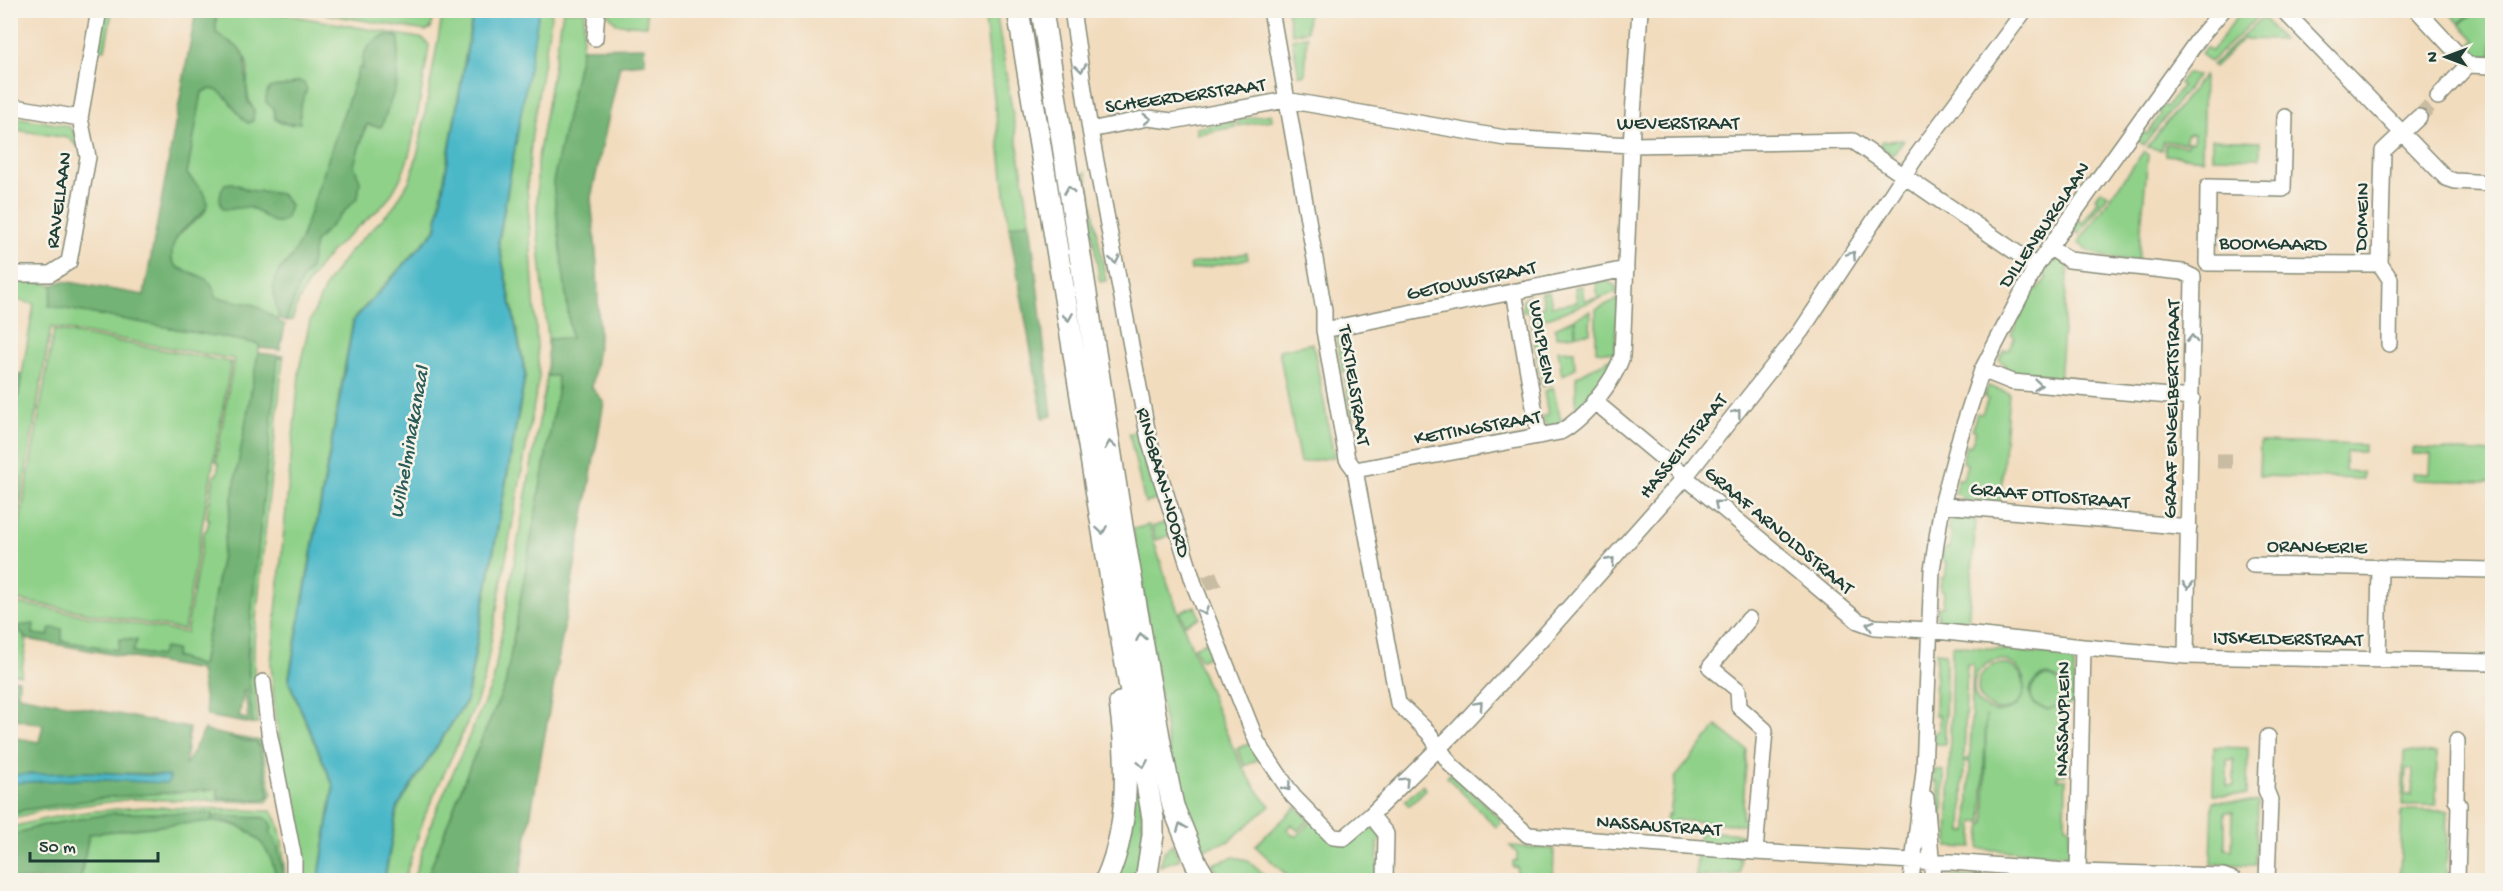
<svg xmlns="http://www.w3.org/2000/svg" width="2503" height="891" font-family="'Gochi Hand',sans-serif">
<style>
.green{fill:#8fd189;stroke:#57875e;stroke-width:1.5;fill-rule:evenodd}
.forest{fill:#73b375;stroke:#497854;stroke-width:1.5;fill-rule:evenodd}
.water{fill:#4cb8c8;stroke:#367a7e;stroke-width:1.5}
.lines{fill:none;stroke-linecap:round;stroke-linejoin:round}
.street-tunnel{stroke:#c8bca2;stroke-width:15;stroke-dasharray:15 8;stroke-linecap:butt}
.street-casing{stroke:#888c79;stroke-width:18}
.secondary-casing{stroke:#888c79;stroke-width:24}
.street{stroke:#fff;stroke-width:15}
.secondary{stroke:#fff;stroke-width:21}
.oneway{stroke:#8f9e9a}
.labels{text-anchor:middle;stroke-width:5;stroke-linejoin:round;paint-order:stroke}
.street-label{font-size:20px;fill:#1f3d34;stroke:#f7f3e8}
.water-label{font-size:21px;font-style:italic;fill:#2a5c59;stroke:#f7f3e8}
</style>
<rect width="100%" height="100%" fill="#f7f3e8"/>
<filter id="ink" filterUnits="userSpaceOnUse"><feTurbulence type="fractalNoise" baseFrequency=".0167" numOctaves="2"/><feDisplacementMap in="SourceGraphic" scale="12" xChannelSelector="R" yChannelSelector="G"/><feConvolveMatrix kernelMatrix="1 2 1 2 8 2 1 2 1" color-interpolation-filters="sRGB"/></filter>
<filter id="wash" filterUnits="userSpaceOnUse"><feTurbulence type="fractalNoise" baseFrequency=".008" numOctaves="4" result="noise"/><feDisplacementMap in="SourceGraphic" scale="24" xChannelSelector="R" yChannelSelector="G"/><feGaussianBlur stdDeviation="1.35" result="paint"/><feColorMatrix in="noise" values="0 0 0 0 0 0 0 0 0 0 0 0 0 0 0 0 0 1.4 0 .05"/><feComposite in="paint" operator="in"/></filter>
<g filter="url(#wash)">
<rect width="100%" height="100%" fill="#f2dcbe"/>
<path class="green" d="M2242,10L2254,11L2260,15L2210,62L2201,53L2206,47L2212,51Z
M104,11H112L105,50L97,49Z
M216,11H266L424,39L429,45C427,63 423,81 420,99C414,134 410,170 388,199C377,213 363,222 351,233C323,257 302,285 292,320L286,321L301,281L310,269L315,242L358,197L360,181L354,168L355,160L367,125L381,127L383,122L397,83L399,38L396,36H383L369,46L363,69L359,68L300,243L292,257L279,270L275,280L274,293L279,318L277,321L253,305L214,297C214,275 191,274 175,266C159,235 194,228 206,210V196L187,174L202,92C225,79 234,116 249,123L253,121L254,110C240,87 253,73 245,57C239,44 224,43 216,33ZM295,82L303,99L292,125L281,123L275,119L274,109L266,102L267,93L272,87L289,85ZM238,185L248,190L281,194L290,205L286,219C271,230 261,208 246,207C239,206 233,209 226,210C221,201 219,196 224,186Z
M308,11H435L431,28L426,31Z
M443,11H473L435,230L353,319L288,681L333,786L318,880H303L299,840L275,716L271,664L300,365L310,321L327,283L350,251L393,208L410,180L419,148Z
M539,11H552L532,134L527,187L539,377L484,680L475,706L425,815L404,880H385L398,807L467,701L526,374L499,242Z
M563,11H585L582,48L553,182L571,338L548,339L537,225V164Z
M609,11H646L647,26L617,24L608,14Z
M984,11H996L1030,221L1009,227Z
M1287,11H1308L1307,31L1292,34Z
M2448,11H2474L2459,23Z
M2475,12L2492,13V56H2469L2465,51L2475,40L2460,24Z
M2263,17L2282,40L2243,39L2214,67L2212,65Z
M1307,36L1305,75H1299L1292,39Z
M2186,74L2198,75L2144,145L2137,140L2143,132L2147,134L2161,114L2158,111L2163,105L2167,107L2182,86L2179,83Z
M2204,75L2202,155L2204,159L2166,155L2165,144L2187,146V142H2193L2194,134L2186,135L2185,143L2163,141L2162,150L2147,147Z
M1271,114L1272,120L1238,126L1237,120Z
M10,116L68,126L74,132L77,146L68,138L11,129Z
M1234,121L1235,127L1197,134L1196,128Z
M2212,139L2260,141V158L2212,157Z
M1904,140L1893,155L1879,145L1882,141Z
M2144,151L2148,155L2138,261C2113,258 2098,259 2078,243Z
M1086,172L1106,281L1100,282L1083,173Z
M2100,190L2108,195L2079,234L2072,229L2079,220L2083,223L2098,201L2095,198Z
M1247,253L1248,259L1191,270L1190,264Z
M2059,258L2068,267L2059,381L2024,377L2004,370L2006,365L1999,360L2004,350L2008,351L2015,337L2011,334L2013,331L2034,288L2038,290L2047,277L2043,274L2052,259L2056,261Z
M11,279L53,285L50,306L260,344L202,666L175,657V650L164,648L161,656L133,652L137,640L121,639L118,650L61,641L62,629L49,636L32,634L24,638L27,639L21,675L11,673V628L16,603L186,633L204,532L207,529L209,520L207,517L214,476L217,474L219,464L216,461L234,359L51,327L11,556V440L34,304L11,299Z
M1606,281L1616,286L1617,295L1616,292L1537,322L1541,331L1539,332L1552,382L1543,387L1529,311L1523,312V300L1530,295L1533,310L1544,307L1542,293L1549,292L1552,306L1577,302L1575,287L1582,286L1584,300L1598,298L1596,283Z
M1618,299L1615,353L1596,351V309Z
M1591,311L1590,333L1576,334L1575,318Z
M1574,319L1575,335L1556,337L1555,328Z
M54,330L231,362L184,630L11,599V573Z
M1340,335L1347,372L1343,373L1336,336Z
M1313,343L1334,457L1300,463L1279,350Z
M1558,350L1574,351L1575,368L1562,376Z
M1615,356L1612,367L1576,412V377Z
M278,357L283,358L254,640V674L258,724H253L249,683V633Z
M547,376H558V387L505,686L469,768L426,880H413L433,818L493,682Z
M1344,377H1347L1355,418H1352Z
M1988,386L2009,393L2000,503L1963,500V496L1954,494L1958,479H1963L1967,464L1962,462L1966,445L1971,446L1976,431L1972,429L1977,413L1982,414L1988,399L1984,397Z
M1553,387L1562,425L1547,427L1542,416L1548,415L1544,392Z
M1142,431L1145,446L1141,448L1151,485L1155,484L1160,499L1145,503L1129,433Z
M2260,442L2364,445V452H2346L2345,471L2363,472V479L2259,476Z
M2413,448L2492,453V482L2412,480V473L2430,474L2431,454H2413Z
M1950,518L1976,520L1968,624L1938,620V607H1943L1944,591L1940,590L1941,578H1945L1947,562L1942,561L1944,548H1949L1952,532L1947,531Z
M1167,522L1171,535L1156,540L1152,527Z
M1149,525C1165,580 1185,632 1207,685C1224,727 1239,771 1270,806L1229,841L1203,849L1183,805L1169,751L1133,529Z
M1195,606L1200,618L1185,624L1180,612Z
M1209,641L1214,653L1200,660L1194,647Z
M1952,645L2072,656L2074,659V703L2068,704L2066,774L2057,775L2058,779H2066L2065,826L2070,827V855L1979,849L1982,824H1985L1986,715L1982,822H1974L1972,848L1948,847ZM2001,660C2039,666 2027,719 1993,711C1963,703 1970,661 2001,660ZM1967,664H1973L1970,759H1964ZM2047,675L2059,679L2065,692L2061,704L2048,710L2035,705C2025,692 2031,678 2047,675ZM1964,762H1970L1968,832H1962Z
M1936,652L1946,653L1945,744H1934V732L1939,731V715H1935Z
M1978 687a23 23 0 1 1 46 0a23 23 0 1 1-46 0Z
M2031 693a16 16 0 1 1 32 0a16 16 0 1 1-32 0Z
M1717,726L1747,750L1742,819L1746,820V825L1675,820L1674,824L1666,823L1667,815H1670L1675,778Z
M230,736L261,741L272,794L267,802L132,799L39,811L11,819V815L24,810L111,797L218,789L217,798L259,800L268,798L269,792L258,743L229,738Z
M1130,743L1140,793L1143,834L1137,872L1116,880Z
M1251,743L1259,759L1245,766L1237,749Z
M2214,747L2248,748L2247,795H2213ZM2234,759V786H2227V760Z
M2404,752L2437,753L2436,805H2402ZM2406,769H2413L2412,795H2405Z
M1934,770L1944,771L1943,827H1936L1935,813L1940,812L1938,782H1934Z
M1451,773L1502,821L1496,827L1447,777Z
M1422,785L1426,789L1409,806L1405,801Z
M2213,801L2258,802L2256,865L2211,864ZM2225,812H2233L2232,850L2225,849Z
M149,807L271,811C283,820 284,866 285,880H282V865L270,831L272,828L269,821L262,817L211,820L115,813L39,826L11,836L10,828C55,814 102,809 149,807Z
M1296,807L1309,820L1298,831L1292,824L1287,829L1292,835L1297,836L1311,822L1351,842L1372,826L1381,837L1378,845L1377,880H1292L1255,846Z
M2402,810L2448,811L2446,880L2400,878Z
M207,821C245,822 273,840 276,880H80L89,834Z
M1700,831L1742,834L1741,845L1699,842Z
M1172,844L1180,859L1160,866L1164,852Z
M1510,846L1554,849L1553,880H1516L1517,867H1513V861H1517V853Z
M1697,852L1739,855V859H1741L1740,874L1696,877Z
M1234,857L1247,860L1270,880H1224L1212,864Z
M1955,876L2023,880H1945L1948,877Z"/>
<path class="forest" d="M196,11H216V33L239,48L245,57L247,95L248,102L254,110L253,121L248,123C233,114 224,79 202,92L187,174C192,181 201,187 205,195C218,219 168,221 172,260C181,280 213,267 215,297L255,305L285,325L280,350L259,348V344L49,306L53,285L63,281L144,295Z
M389,35L399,38L397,83L382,125L379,127L368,124L365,127L354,165L360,181L358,197L315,242L310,269L301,281L286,321L279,318C275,303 269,283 280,270C283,265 288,263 291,259C295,254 295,247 300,242L359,68L363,69C359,52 373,38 389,35Z
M644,47L645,63L620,65L591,198L597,264L599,338L592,388L604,402L519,880H426L469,768L505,686L558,387L557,376H547L548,339L571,338L553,182L582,48Z
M299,81L304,83L307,89L300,108V123L288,124L275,119L274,109L266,102C266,80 277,89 290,85C293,84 296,82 299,81Z
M232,183L248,190L281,194L290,205L286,219C272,229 263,212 252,208C241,205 233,211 223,209C218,202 220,191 225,184Z
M1030,221L1052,416L1043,418L1009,227Z
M258,353L284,356L283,358L278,357L247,656L253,724L207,716L200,670L27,639L15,626L34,624L33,634L48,636L50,628L62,629V641L118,650L120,639L137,640L133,652L160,656L164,648L176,650L175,657L202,666ZM244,690H245L248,719L239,717Z
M11,374L22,375L11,440L10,374Z
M11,679L19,680L18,695L189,728L185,766L205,729L206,731L230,736V738L258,743L269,795L264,800L218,798V789L111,797L24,810L11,815V783L86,779L167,783L170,777L151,774L86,772L11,775L10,737L39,742L43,725L11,718Z
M115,813H213L212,819L216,816L265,818L269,821L272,828L270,832C280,844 282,865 282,880H276C274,854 257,831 231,823C220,819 206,822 195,823C159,825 124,830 89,834L80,880H11V836L39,826Z"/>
<path class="water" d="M474,11H539L498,242L525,374L466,701L397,807L384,880H319L334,786L289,681L354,320L436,230Z
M86,772L168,776L170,779L167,783L86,779L11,783V775Z"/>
</g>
<g filter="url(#ink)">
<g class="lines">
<path class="street-tunnel" d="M2419,117L2438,97
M2217,461H2232
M1205,584L1222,577"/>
<defs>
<path id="street" d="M1072,10L1090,130L1149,440L1195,587L1257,742L1293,796L1333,837L1344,838L1371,815L1456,731L1543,637L1685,477L1801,331L1918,154L2025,10
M1271,10L1324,310V330L1347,459L1355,470L1398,703L1428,732L1451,765L1528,835L1755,852L1912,861L1952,862L2078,872L2083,647L1928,630L1875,627L1858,621L1594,401
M2283,10L2446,178L2455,181L2492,183
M2417,10L2468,65L2492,66
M595,38L597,10
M2438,97L2468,65
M10,106L80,118
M2285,117L2283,189L2208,187L2207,263L2380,264
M1090,130L1148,118L1172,121L1286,100L1505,138L1631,145L1853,141L2036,266
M2049,247L2069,260L2182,272L2193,277L2186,656
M10,274H50L69,262L88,157L80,118L99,10
M1514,291L1539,436
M1324,330L1626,269
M2389,344L2390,279L2380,264L2383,151L2419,117
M1982,370L2012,382L2192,398
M1355,470L1560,432C1583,420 1614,382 1622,356L1631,145L1640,10
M1942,505L2189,527
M2253,565L2492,570
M1749,619L1710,667L1738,690L1739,707L1765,730L1755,852
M2083,647L2186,656L2492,662
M2378,660L2380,568
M263,682L269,732L294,859V880
M2457,741L2456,800L2459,805L2457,880
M1926,798L1933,880
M1371,815L1386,834L1385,880
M2078,872L2223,876L2234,880
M1911,880L1924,771L1932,570L1942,505L1960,437L1982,370L2036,266L2200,37L2223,10
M2267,880L2270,800L2266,790L2268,737"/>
<path id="secondary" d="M1018,10L1107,556L1153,818V835L1146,880
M1042,10L1122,526L1161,748L1173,806L1196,863L1206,880
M1106,880C1130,828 1128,760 1120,703"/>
</defs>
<use href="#street" class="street-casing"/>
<use href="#secondary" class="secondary-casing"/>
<use href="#street" class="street"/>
<use href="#secondary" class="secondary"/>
</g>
<defs><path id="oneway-chevron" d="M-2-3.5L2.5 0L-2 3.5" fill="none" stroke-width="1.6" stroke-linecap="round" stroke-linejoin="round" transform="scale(1.5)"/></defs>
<g class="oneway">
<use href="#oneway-chevron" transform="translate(1081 68) rotate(82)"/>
<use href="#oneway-chevron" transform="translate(1147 119) rotate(-3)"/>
<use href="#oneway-chevron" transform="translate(1069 190) rotate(-99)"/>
<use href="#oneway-chevron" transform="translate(1852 255) rotate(-56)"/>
<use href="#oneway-chevron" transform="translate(1115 260) rotate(79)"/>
<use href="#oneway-chevron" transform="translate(1068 317) rotate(81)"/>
<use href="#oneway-chevron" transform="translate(2192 339) rotate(-89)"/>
<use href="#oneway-chevron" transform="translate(2038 385) rotate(5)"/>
<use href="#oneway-chevron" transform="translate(1737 413) rotate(-52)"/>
<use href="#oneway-chevron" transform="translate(1110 445) rotate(-99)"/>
<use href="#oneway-chevron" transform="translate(1718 504) rotate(-140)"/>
<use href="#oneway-chevron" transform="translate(1102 530) rotate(81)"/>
<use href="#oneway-chevron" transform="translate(1611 561) rotate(-48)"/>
<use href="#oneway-chevron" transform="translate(2188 585) rotate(91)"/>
<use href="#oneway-chevron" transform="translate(1204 611) rotate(68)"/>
<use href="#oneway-chevron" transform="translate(1870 625) rotate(-163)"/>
<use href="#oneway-chevron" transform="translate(1141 637) rotate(-100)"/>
<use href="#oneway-chevron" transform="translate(1479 705) rotate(-47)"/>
<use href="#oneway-chevron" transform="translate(1143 764) rotate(80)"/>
<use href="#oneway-chevron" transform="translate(1405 781) rotate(-45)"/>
<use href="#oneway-chevron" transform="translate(1287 787) rotate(53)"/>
<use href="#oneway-chevron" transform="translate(1181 827) rotate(-111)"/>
</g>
</g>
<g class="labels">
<g class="street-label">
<text transform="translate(1185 94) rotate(-8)" y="7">SCHEERDERSTRAAT</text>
<text x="1678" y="129">WEVERSTRAAT</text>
<text transform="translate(57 200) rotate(-82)" y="7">RAVELLAAN</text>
<text transform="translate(2360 217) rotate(-88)" y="7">DOMEIN</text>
<text transform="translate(2043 224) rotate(-56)" y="7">DILLENBURGLAAN</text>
<text transform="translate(2273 242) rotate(1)" y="7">BOOMGAARD</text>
<text transform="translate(1471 279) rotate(-12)" y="7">GETOUWSTRAAT</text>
<text transform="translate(1544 342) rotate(80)" y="7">WOLPLEIN</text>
<text transform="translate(1356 385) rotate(81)" y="7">TEXTIELSTRAAT</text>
<text transform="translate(2170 409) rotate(-89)" y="7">GRAAF ENGELBERTSTRAAT</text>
<text transform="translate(1477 426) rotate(-10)" y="7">KETTINGSTRAAT</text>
<text transform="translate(1682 445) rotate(-51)" y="7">HASSELTSTRAAT</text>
<text transform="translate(1165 482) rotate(74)" y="7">RINGBAAN-NOORD</text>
<text transform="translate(2050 494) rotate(5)" y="7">GRAAF OTTOSTRAAT</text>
<text transform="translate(1780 529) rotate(40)" y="7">GRAAF ARNOLDSTRAAT</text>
<text transform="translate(2317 545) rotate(1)" y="7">ORANGERIE</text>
<text transform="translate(2288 637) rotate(1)" y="7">IJSKELDERSTRAAT</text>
<text transform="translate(2061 719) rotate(-89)" y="7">NASSAUPLEIN</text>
<text transform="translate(1659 824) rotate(4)" y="7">NASSAUSTRAAT</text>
</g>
<g class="water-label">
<text transform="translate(408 442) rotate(-80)" y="7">Wilhelminakanaal</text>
</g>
</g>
<rect width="2503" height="891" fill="none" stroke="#f7f3e8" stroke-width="36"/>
<g transform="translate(2446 57) rotate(270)" stroke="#f7f3e8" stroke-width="4.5" paint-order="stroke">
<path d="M0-4.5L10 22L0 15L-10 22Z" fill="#1f3d34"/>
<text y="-9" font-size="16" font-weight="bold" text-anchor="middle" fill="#1f3d34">N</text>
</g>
<path d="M30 852v9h128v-9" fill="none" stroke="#1f3d34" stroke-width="3"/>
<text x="39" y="852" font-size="18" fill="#1f3d34" stroke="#f7f3e8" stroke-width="4.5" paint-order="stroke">50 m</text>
</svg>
